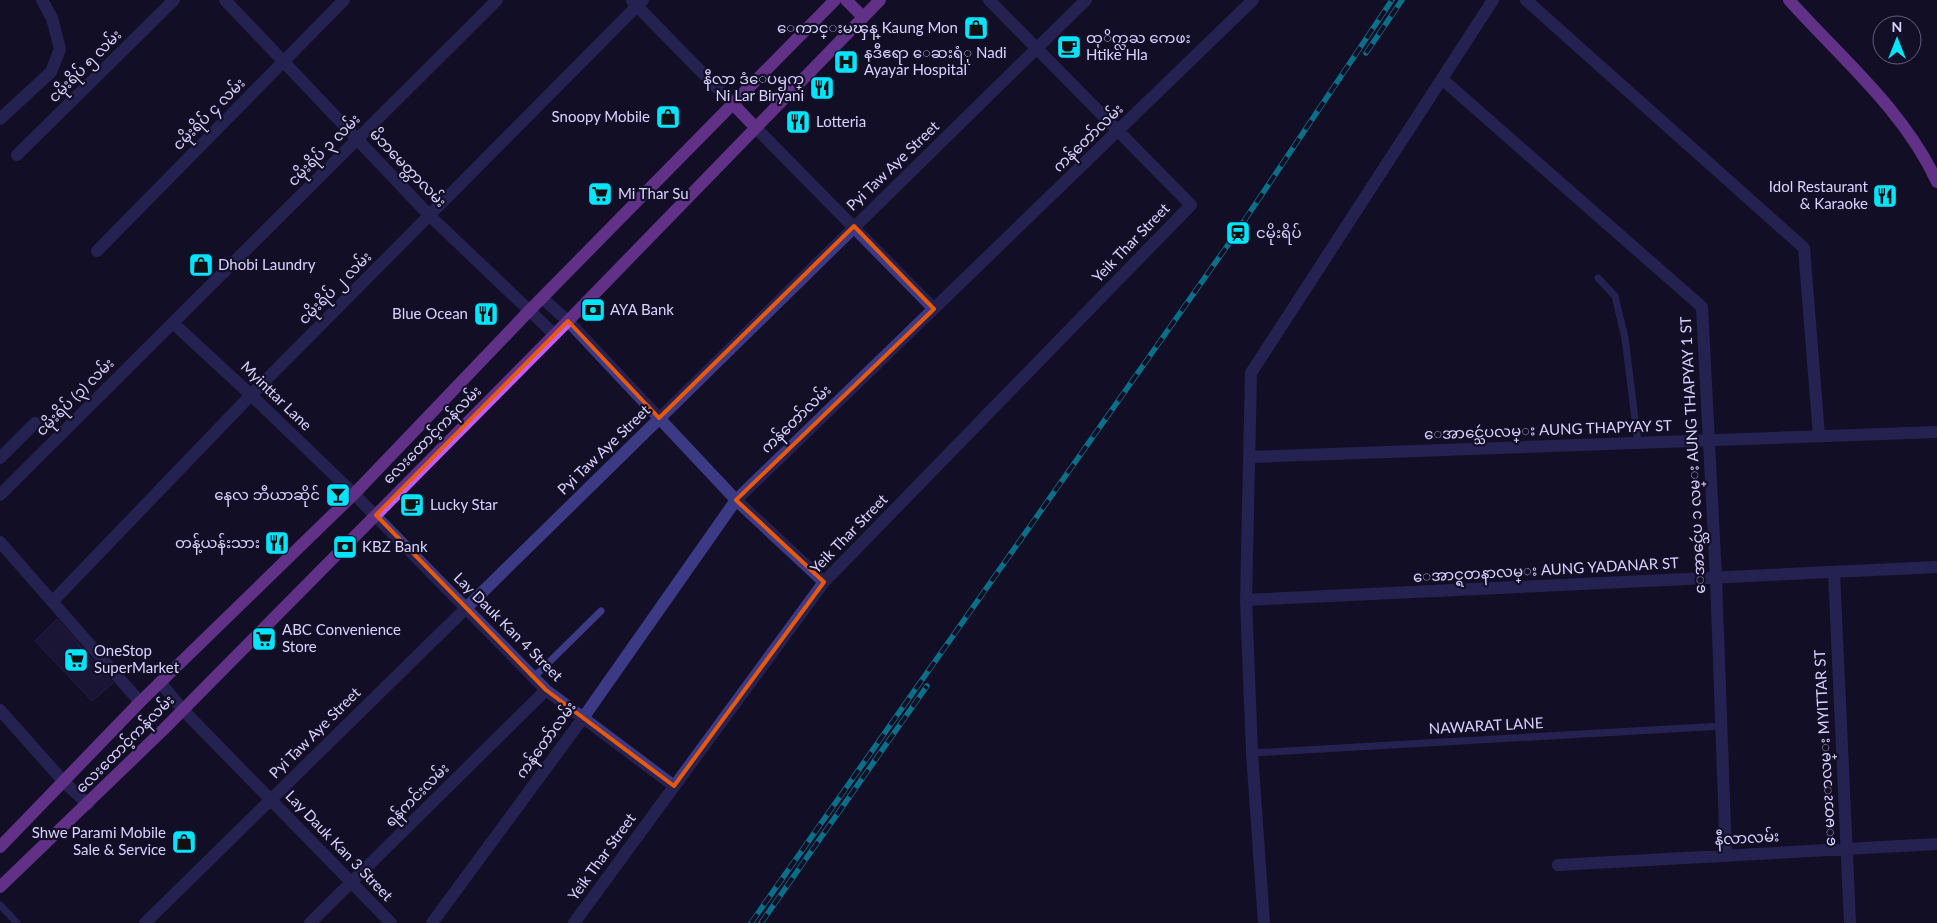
<svg xmlns="http://www.w3.org/2000/svg" width="1937" height="923" font-family="Lato,'Noto Sans Myanmar',sans-serif">
<style>
.building{fill:#241b47;stroke:#3b2d73}
.lines{fill:none;stroke-linecap:round;stroke-linejoin:round}
.service{stroke:#3d3a85;stroke-width:7}
.minor{stroke:#3d3a85;stroke-width:12}
.primary{stroke:#c25bff;stroke-width:12}
.rail-casing{stroke:#00e5ff;stroke-width:5.5}
.rail{stroke:#130f26;stroke-width:4;stroke-dasharray:11;stroke-linecap:butt}
.marked{fill:none;stroke:#e8590c;stroke-width:4;stroke-linejoin:round}
.labels{text-anchor:middle;stroke-width:4.5;stroke-linejoin:round;paint-order:stroke}
.poi-label{font-size:15px;fill:#d9d4ff;stroke:#130f26;text-anchor:start}
.street-label{font-size:15px;fill:#d9d4ff;stroke:#130f26}
</style>
<rect width="100%" height="100%" fill="#130f26"/>
<path class="building" d="M57,619L113,683L92,701L35,641Z"/>
<g class="lines">
<path class="service" d="M1598,278L1615,296L1625,338L1638,443
M534,677L601,611
M1252,753L1722,726
M0,905L17,923"/>
<path class="minor" d="M225,0L430,216L554,334
M1526,0L1804,248L1819,436
M632,1L732,103
M1442,79L1702,307L1716,578L1726,856
M0,119L51,72L60,49L52,18L42,0
M755,127L934,309
M17,155L174,0
M97,251L344,0
M542,298L568,321L736,500L824,582
M173,323L251,395L354,494L546,690L674,786
M1249,457L1937,432
M0,458L35,423
M0,495L497,0
M0,542L140,702
M1834,572L1850,923
M1246,600L1937,567
M53,601L251,395L643,0
M160,682L183,710L391,923
M0,710L64,782L88,804
M1558,865L1937,844
M145,923L1086,0
M310,923L546,690
M432,923L583,718L736,500L1253,0
M574,923L824,582L1191,205L989,0
M1264,923L1252,753L1246,600L1251,373L1493,0"/>
<path class="primary" d="M846,0L863,17
M1789,0C1841,58 1904,110 1937,182
M732,103L755,127
M0,847L140,702L354,494L529,311L835,0
M0,887L163,730L568,321L880,0"/>
<defs>
<path id="rail" d="M1366,53L1402,0
M751,923L1232,239L1392,0
M761,923L927,686"/>
</defs>
<use href="#rail" class="rail-casing"/>
<use href="#rail" class="rail"/>
</g>
<path d="M0 0H1937V923H0ZM854,226L934,309L736,500L824,582L674,786L546,690L376,515L568,321L659,418Z" fill="#130f26" fill-opacity=".55" fill-rule="evenodd"/>
<path class="marked" d="M854,226L934,309L736,500L824,582L674,786L546,690L376,515L568,321L659,418Z"/>
<defs>
<symbol id="shop-square" viewBox="-11 -11 22 22"><rect x="-9" y="-9" width="18" height="18" rx="4" fill="#00e5ff" stroke="#130f26"/><path d="M-5-2.5h2.3a2.7 3.5 0 0 1 5.4 0H5L5.5 6h-11ZM-1.5-2.5h3a1.5 2.3 0 0 0-3 0Z" fill="#111"/></symbol>
<symbol id="cafe-square" viewBox="-11 -11 22 22"><rect x="-9" y="-9" width="18" height="18" rx="4" fill="#00e5ff" stroke="#130f26"/><path d="M-5.5-4.5H6V0H3Q3 3.5 0 3.5H-2.5Q-5.5 3.5-5.5 0ZM3-3.2v2h1.7v-2ZM-6 4.5H4V6H-6Z" fill="#111"/></symbol>
<symbol id="hospital-square" viewBox="-11 -11 22 22"><rect x="-9" y="-9" width="18" height="18" rx="4" fill="#00e5ff" stroke="#130f26"/><path d="M-5-5h3v3.5h4V-5h3V5h-3V1.5h-4V5h-3Z" fill="#111"/></symbol>
<symbol id="restaurant-square" viewBox="-11 -11 22 22"><rect x="-9" y="-9" width="18" height="18" rx="4" fill="#00e5ff" stroke="#130f26"/><path d="M-5-6h1v4h1v-4h1v4h1v-4h1v5L-1.5 .5V6h-2V.5L-5-1ZM5-6V6H3V1.5H1.5Q1.5-4 5-6Z" fill="#111"/></symbol>
<symbol id="supermarket-square" viewBox="-11 -11 22 22"><rect x="-9" y="-9" width="18" height="18" rx="4" fill="#00e5ff" stroke="#130f26"/><path d="M-6-5.5h2.5l.6 2H6L4.5 2H-2.5L-4.4-4H-6ZM-1.5 3.2a1.3 1.3 0 1 0 .1 0ZM3 3.2a1.3 1.3 0 1 0 .1 0Z" fill="#111"/></symbol>
<symbol id="station-square" viewBox="-11 -11 22 22"><rect x="-9" y="-9" width="18" height="18" rx="4" fill="#00e5ff" stroke="#130f26"/><path d="M-3-6H3Q5-6 5-4V2Q5 4 3 4L4.5 6H3L1.5 4h-3L-3 6H-4.5L-3 4Q-5 4-5 2V-4Q-5-6-3-6ZM-3.5-4v3h7v-3ZM-3.5 1v1.5H-2V1ZM2 1v1.5H3.5V1Z" fill="#111"/></symbol>
<symbol id="bank-square" viewBox="-11 -11 22 22"><rect x="-9" y="-9" width="18" height="18" rx="4" fill="#00e5ff" stroke="#130f26"/><path d="M-6-4H6V4H-6ZM0-2.3a2.3 2.3 0 1 0 0 4.6a2.3 2.3 0 1 0 0-4.6Z" fill="#111"/></symbol>
<symbol id="bar-square" viewBox="-11 -11 22 22"><rect x="-9" y="-9" width="18" height="18" rx="4" fill="#00e5ff" stroke="#130f26"/><path d="M-6-5H6L.8 .8V4.5H3.5V6h-7V4.5H-.8V.8Z" fill="#111"/></symbol>
</defs>
<g fill-rule="evenodd">
<use href="#shop-square" x="962" y="14" width="28" height="28"/>
<use href="#cafe-square" x="1055" y="33" width="28" height="28"/>
<use href="#hospital-square" x="832" y="48" width="28" height="28"/>
<use href="#restaurant-square" x="808" y="74" width="28" height="28"/>
<use href="#shop-square" x="654" y="103" width="28" height="28"/>
<use href="#restaurant-square" x="784" y="108" width="28" height="28"/>
<use href="#supermarket-square" x="586" y="180" width="28" height="28"/>
<use href="#restaurant-square" x="1871" y="182" width="28" height="28"/>
<use href="#station-square" x="1224" y="219" width="28" height="28"/>
<use href="#shop-square" x="187" y="251" width="28" height="28"/>
<use href="#bank-square" x="579" y="296" width="28" height="28"/>
<use href="#restaurant-square" x="472" y="300" width="28" height="28"/>
<use href="#bar-square" x="324" y="481" width="28" height="28"/>
<use href="#cafe-square" x="398" y="491" width="28" height="28"/>
<use href="#restaurant-square" x="263" y="529" width="28" height="28"/>
<use href="#bank-square" x="331" y="533" width="28" height="28"/>
<use href="#supermarket-square" x="250" y="625" width="28" height="28"/>
<use href="#supermarket-square" x="62" y="646" width="28" height="28"/>
<use href="#shop-square" x="170" y="828" width="28" height="28"/>
</g>
<g class="labels">
<g class="poi-label">
<text x="958" y="33" text-anchor="end">ေကာင္းမၾန္ Kaung Mon</text>
<text x="1086" y="43">ထုိက္လႀ ကေဖး<tspan x="1086" dy="17">Htike Hla</tspan></text>
<text x="864" y="58">နဒီဧရာ ေဆးရံု Nadi<tspan x="864" dy="17">Ayayar Hospital</tspan></text>
<text x="804" y="84" text-anchor="end">နီလာ ဒံေပၝက္<tspan x="804" dy="17">Ni Lar Biryani</tspan></text>
<text x="650" y="122" text-anchor="end">Snoopy Mobile</text>
<text x="816" y="127">Lotteria</text>
<text x="1868" y="192" text-anchor="end">Idol Restaurant<tspan x="1868" dy="17">&amp; Karaoke</tspan></text>
<text x="618" y="199">Mi Thar Su</text>
<text x="1256" y="238">ငမိုးရိပ်</text>
<text x="218" y="270">Dhobi Laundry</text>
<text x="610" y="315">AYA Bank</text>
<text x="468" y="319" text-anchor="end">Blue Ocean</text>
<text x="320" y="500" text-anchor="end">နေလ ဘီယာဆိုင်</text>
<text x="430" y="510">Lucky Star</text>
<text x="260" y="548" text-anchor="end">တန့်ယန်းသား</text>
<text x="362" y="552">KBZ Bank</text>
<text x="282" y="635">ABC Convenience<tspan x="282" dy="17">Store</tspan></text>
<text x="94" y="656">OneStop<tspan x="94" dy="17">SuperMarket</tspan></text>
<text x="166" y="838" text-anchor="end">Shwe Parami Mobile<tspan x="166" dy="17">Sale &amp; Service</tspan></text>
</g>
<g class="street-label">
<text transform="translate(85 66) rotate(-45)" y="5">ငမိုးရိပ် ၅ လမ်း</text>
<text transform="translate(209 114) rotate(-45)" y="5">ငမိုးရိပ် ၄ လမ်း</text>
<text transform="translate(1088 138) rotate(-44)" y="5">ကန်တော်လမ်း</text>
<text transform="translate(324 150) rotate(-45)" y="5">ငမိုးရိပ် ၃ လမ်း</text>
<text transform="translate(893 166) rotate(-44)" y="5">Pyi Taw Aye Street</text>
<text transform="translate(408 168) rotate(46)" y="5">မိဘမေတ္တာလမ်း</text>
<text transform="translate(1131 243) rotate(-46)" y="5">Yeik Thar Street</text>
<text transform="translate(335 288) rotate(-45)" y="5">ငမိုးရိပ် ၂ လမ်း</text>
<text transform="translate(276 396) rotate(44)" y="5">Myinttar Lane</text>
<text transform="translate(75 397) rotate(-45)" y="5">ငမိုးရိပ် (၃) လမ်း</text>
<text transform="translate(796 419) rotate(-44)" y="5">ကန်တော်လမ်း</text>
<text transform="translate(1548 430) rotate(-2)" y="5">ေအာင္သေဴပလမ္း AUNG THAPYAY ST</text>
<text transform="translate(432 435) rotate(-45)" y="5">လေးထောင့်ကန်လမ်း</text>
<text transform="translate(604 450) rotate(-44)" y="5">Pyi Taw Aye Street</text>
<text transform="translate(1693 455) rotate(-93)" y="5">ေအာင္သေဴပ ၁ လမ္း AUNG THAPYAY 1 ST</text>
<text transform="translate(849 534) rotate(-46)" y="5">Yeik Thar Street</text>
<text transform="translate(1546 570) rotate(-3)" y="5">ေအာင္ရတနာလမ္း AUNG YADANAR ST</text>
<text transform="translate(508 627) rotate(45)" y="5">Lay Dauk Kan 4 Street</text>
<text transform="translate(1486 726) rotate(-3)" y="5">NAWARAT LANE</text>
<text transform="translate(315 733) rotate(-45)" y="5">Pyi Taw Aye Street</text>
<text transform="translate(546 740) rotate(-54)" y="5">ကန်တော်လမ်း</text>
<text transform="translate(125 744) rotate(-45)" y="5">လေးထောင့်ကန်လမ်း</text>
<text transform="translate(1825 748) rotate(-93)" y="5">ေမတၩာလမ္း MYITTAR ST</text>
<text transform="translate(417 795) rotate(-45)" y="5">ရန်ကင်းလမ်း</text>
<text transform="translate(1747 838) rotate(-3)" y="5">နီလာလမ်း</text>
<text transform="translate(339 846) rotate(46)" y="5">Lay Dauk Kan 3 Street</text>
<text transform="translate(602 857) rotate(-54)" y="5">Yeik Thar Street</text>
</g>
</g>
<g transform="translate(1897 40)"><circle r="24" fill="#130f26" stroke="#625e7d"/>
<path d="M0-4L9 19L0 12L-9 19Z" fill="#00e5ff"/>
<text y="-8" font-size="14" font-weight="bold" text-anchor="middle" fill="#d9d4ff">N</text>
</g>
</svg>
